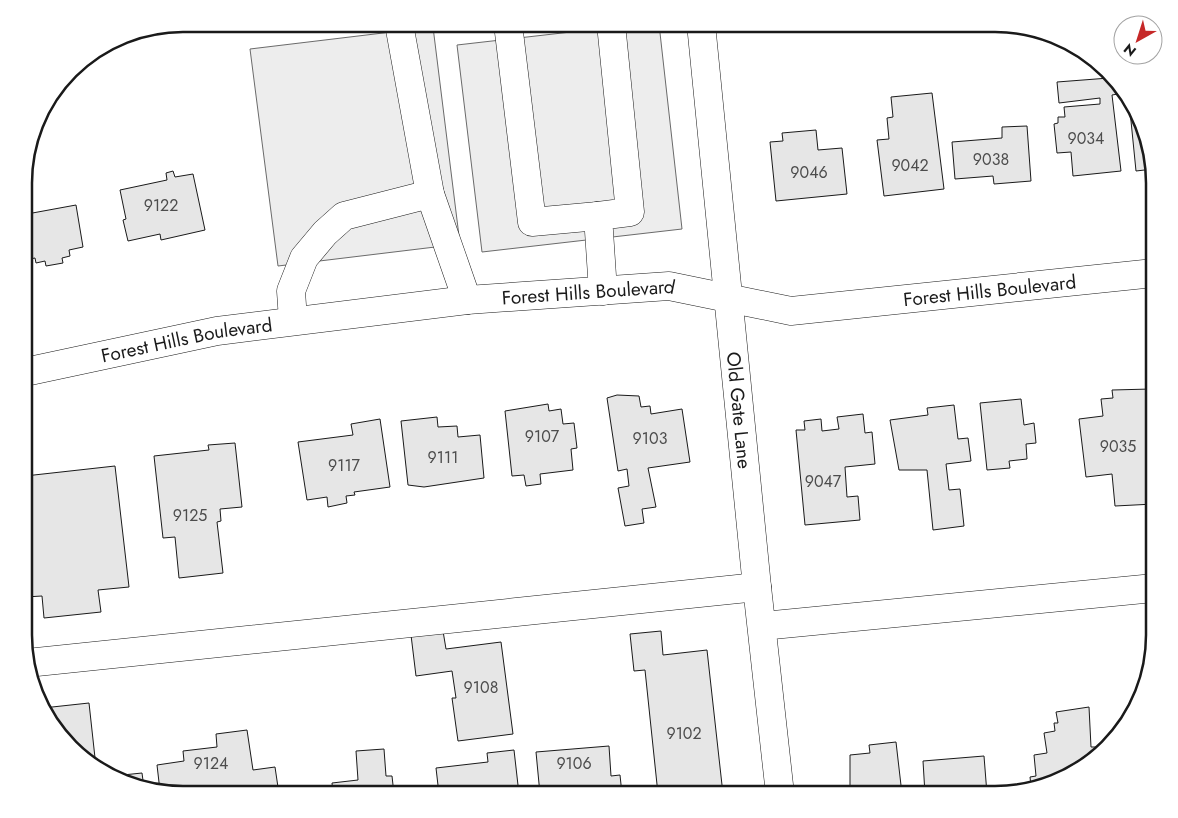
<svg xmlns="http://www.w3.org/2000/svg" width="1178" height="818" font-family="Jost,sans-serif">
<style>
.parking{fill:#ededed;stroke:#6a6a6a}
.building{fill:#e6e6e6;stroke:#1a1a1a}
.lines{fill:none;stroke-linecap:round;stroke-linejoin:round}
.minor-casing{stroke:#1a1a1a;stroke-width:29}
.minor{stroke:#fff;stroke-width:28}
.labels{text-anchor:middle;stroke-width:4;stroke-linejoin:round;paint-order:stroke}
.number-label{font-size:16px;fill:#4d4d4d}
.street-label{font-size:19px;fill:#1a1a1a;stroke:#fff}
.rim{fill:none;stroke:#1a1a1a;stroke-width:2.5}
</style>
<rect width="100%" height="100%" fill="#fff"/>
<path class="parking" d="M641,24H659L682,229L482,252L457,45Z
M433,27L460,244L278,266L250,49Z"/>
<path class="building" d="M1109,78L1117,87L1118,94L1112,95L1121,171L1073,176L1071,152L1057,153L1054,124L1058,123V117H1065L1064,107L1100,104V98L1059,103L1057,82Z
M932,93L944,189L884,196L877,140L889,139L887,118L893,117L891,97Z
M1129,101L1138,112L1153,169L1136,171Z
M1027,126L1031,181L994,184L993,176L955,179L952,142L1002,138V127Z
M816,130L818,150L842,148L847,194L776,201L770,142L783,141L782,133Z
M173,171L175,177L193,174L205,230L161,240L160,234L128,241L123,220L126,219L120,190L167,180L166,173Z
M25,205L27,214L76,205L83,247L69,250L70,256L62,258L63,263L46,266L45,261L36,263L35,258L25,260Z
M1151,389L1154,418V504L1115,506L1112,474L1086,477L1079,419L1103,416L1101,399L1113,398L1112,390Z
M617,395L639,396L641,407L650,406L651,414L682,409L690,462L648,468L656,507L642,509L644,523L625,526L618,488L629,486L627,469L618,471L607,398Z
M1021,399L1024,425L1034,423L1036,443L1026,444L1027,459L1009,461L1010,468L987,470L980,403Z
M548,404L549,411L561,409L563,424L574,423L577,448L571,449L573,470L540,474L541,484L526,486L524,475L512,476L505,411Z
M954,405L958,439L968,438L971,461L946,464L949,490L960,489L964,526L933,530L927,470H899L890,420L928,415L927,408Z
M863,414L865,433L872,432L875,464L845,467L847,497L858,496L860,520L805,525L796,430H805L804,421L821,419L822,431L839,429L837,417Z
M437,417L438,427L457,426L458,437L480,435L484,478L424,487L408,485L401,421Z
M380,419L390,487L354,492L355,495L346,496L347,503L328,507L327,497L307,500L298,442L353,435L351,424Z
M235,443L242,507L220,509L221,521L217,522L223,573L179,578L175,537L163,538L154,456L209,450L208,445Z
M115,466L129,587L98,590L101,612L44,618L42,596L25,597V476Z
M443,631L446,649L501,642L513,734L458,741L452,698H456L452,671L416,676L411,635Z
M661,631L663,655L707,650L723,794H658L645,670L634,671L630,634Z
M89,703L96,767L86,761L45,714L43,708Z
M1089,707L1091,747H1096V752L1066,778L1031,786L1030,777L1036,776L1034,755L1047,753L1044,733L1055,731L1054,723H1058L1056,712Z
M247,730L253,770L275,767L279,794H190L189,791L171,794L160,791L157,765L184,761L183,751L217,747L216,734Z
M896,742L902,794H847H850V755L870,753L869,745Z
M609,746L611,776L620,775L622,794H540L536,752Z
M384,749L386,776H392L394,794H333L332,783L358,780L356,751Z
M514,750L519,794H439L436,768L488,762L487,753Z
M984,756L987,794H925L923,761Z
M142,773L144,788L132,786L113,776Z"/>
<g class="lines">
<defs>
<g id="minor">
<path d="M399,24L430,194L467,300"/>
<path d="M508,24L532,222L598,216"/>
<path id="s1" d="M701,24L757,587L780,794"/>
<path d="M603,291L598,216L630,212L611,24"/>
<path d="M293,320L291,291L304,258L325,233L344,216L430,194"/>
<path id="s2" d="M25,372L217,331L467,300L669,286L791,311L1154,273"/>
<path d="M762,626L1154,588"/>
<path d="M27,663L757,587"/>
</g>
</defs>
<use href="#minor" class="minor-casing"/>
<use href="#minor" class="minor"/>
</g>
<g class="labels">
<g class="number-label">
<text x="1086" y="144">9034</text>
<text x="991" y="165">9038</text>
<text x="910" y="171">9042</text>
<text x="809" y="178">9046</text>
<text x="161" y="211">9122</text>
<text x="542" y="442">9107</text>
<text x="650" y="444">9103</text>
<text x="1118" y="452">9035</text>
<text x="443" y="463">9111</text>
<text x="344" y="471">9117</text>
<text x="823" y="487">9047</text>
<text x="190" y="521">9125</text>
<text x="481" y="693">9108</text>
<text x="684" y="739">9102</text>
<text x="211" y="769">9124</text>
<text x="574" y="769">9106</text>
</g>
<g class="street-label">
<text dy="7" stroke="none"><textPath href="#s2" startOffset="975">Forest Hills Boulevard</textPath></text>
<text dy="7" stroke="none"><textPath href="#s2" startOffset="570">Forest Hills Boulevard</textPath></text>
<text dy="7" stroke="none"><textPath href="#s2" startOffset="165">Forest Hills Boulevard</textPath></text>
<text dy="7" stroke="none"><textPath href="#s1" startOffset="388">Old Gate Lane</textPath></text>
</g>
</g>
<path d="M0 0H1178V818H0ZM183 32H995A151 151 0 0 1 1146 183V635A151 151 0 0 1 995 786H183A151 151 0 0 1 32 635V183A151 151 0 0 1 183 32Z" fill="#fff" fill-rule="evenodd"/>
<path class="rim" d="M183 32H995A151 151 0 0 1 1146 183V635A151 151 0 0 1 995 786H183A151 151 0 0 1 32 635V183A151 151 0 0 1 183 32Z"/>
<g transform="translate(1138 40) rotate(219)"><circle r="24" fill="#ffffff" stroke="#a3a3a3"/>
<path d="M0-4L9 19L0 12L-9 19Z" fill="#c62828"/>
<text y="-8" font-size="14" font-weight="bold" text-anchor="middle" fill="#1a1a1a">N</text>
</g>
</svg>
